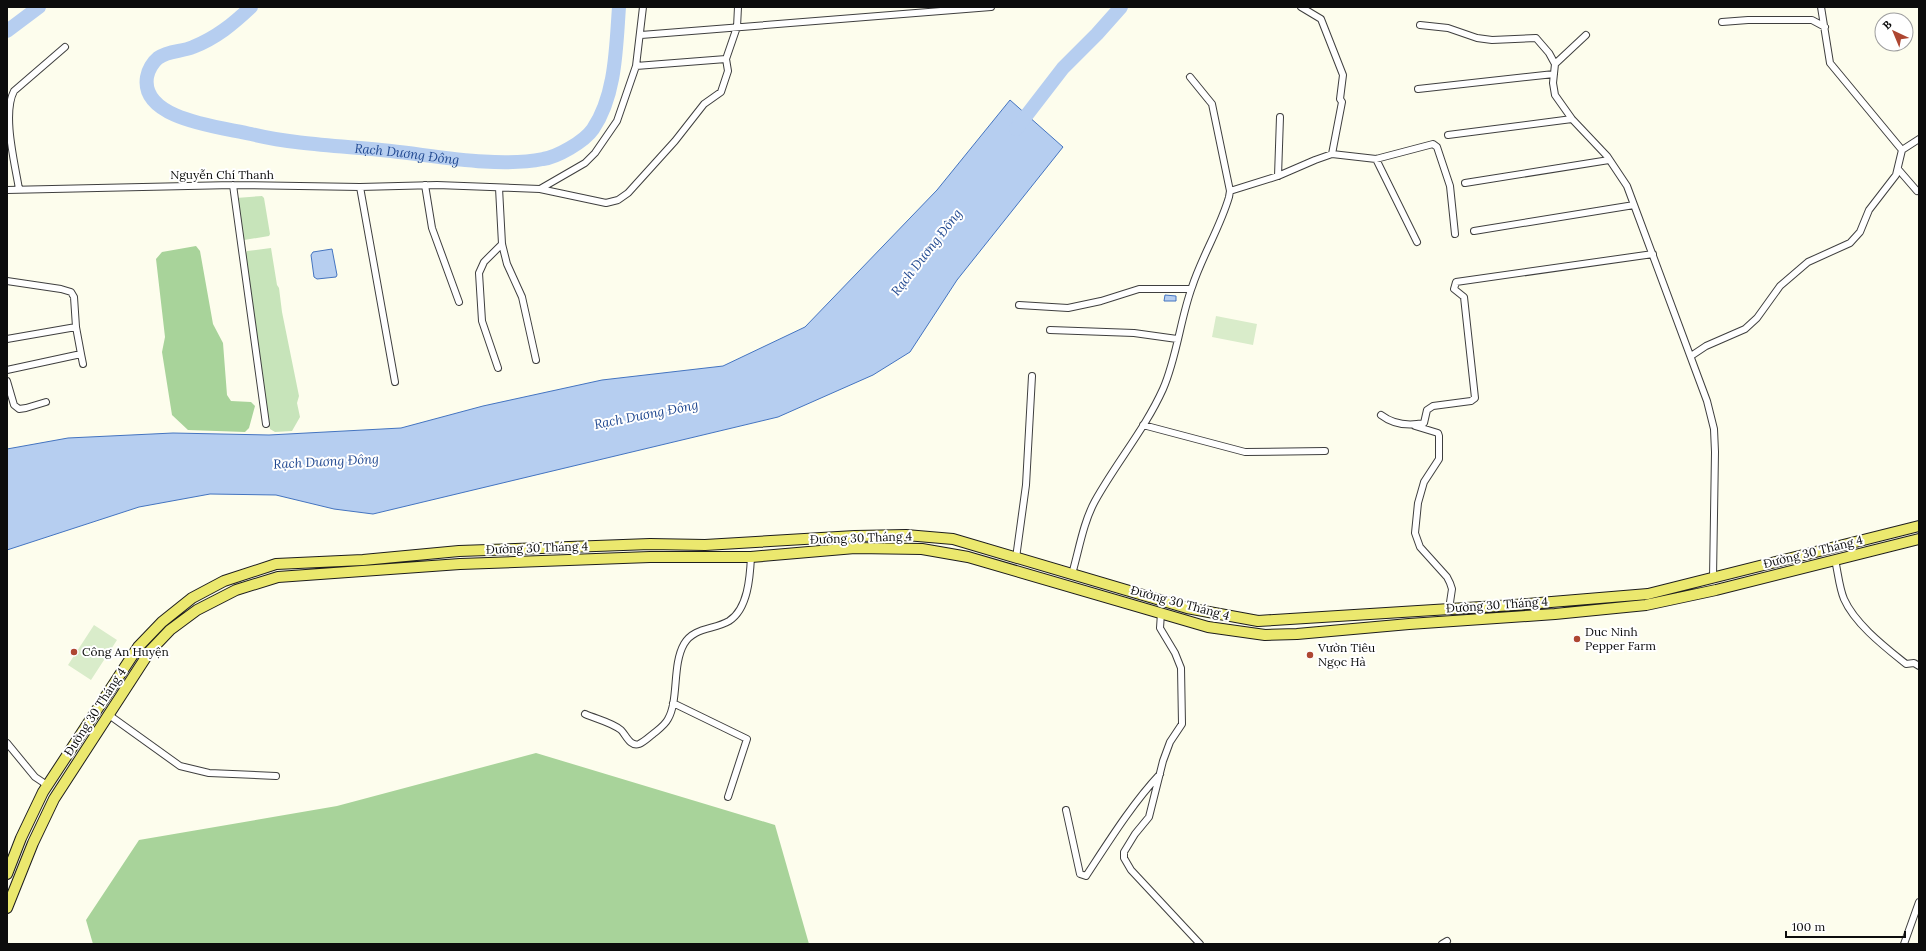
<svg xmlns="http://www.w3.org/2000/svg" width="1926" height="951" font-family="Lora,serif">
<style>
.green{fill:#c7e4ba}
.forest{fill:#a8d39a}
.pitch{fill:#d9ecca}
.water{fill:#b6cef0;stroke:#4474c0}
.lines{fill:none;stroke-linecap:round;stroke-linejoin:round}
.river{stroke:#b6cef0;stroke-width:14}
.street-casing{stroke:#3f3f3f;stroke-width:8}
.primary-casing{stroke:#1d1d1d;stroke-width:12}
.street{stroke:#fff;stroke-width:6}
.primary{stroke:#ebe86e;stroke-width:10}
.poi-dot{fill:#ae4631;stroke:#fff;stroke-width:1.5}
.labels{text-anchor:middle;stroke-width:4;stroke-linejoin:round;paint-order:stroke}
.street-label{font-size:12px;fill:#0c0c0c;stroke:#fff}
.poi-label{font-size:12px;fill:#0c0c0c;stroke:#fff;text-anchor:start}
.water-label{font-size:13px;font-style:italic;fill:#214991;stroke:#fff}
</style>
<rect width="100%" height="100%" fill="#fdfded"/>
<path class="green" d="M262,196L264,198L270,234L269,236L244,240L236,198Z
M271,248L277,285L279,288L282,312L299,396L297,403L300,417L292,431L275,432L270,429L244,257L247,251Z"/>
<path class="forest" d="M196,246L200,251L213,324L223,343L227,395L231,401L251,402L255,406L249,428L245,432L188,430L172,415L162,352L165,337L156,259L162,252Z
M536,753L775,825L809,944H93L86,920L139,840L337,806Z"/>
<path class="pitch" d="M1216,316L1257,324L1253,345L1212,337Z
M94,625L117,640L91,680L68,665Z"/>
<path class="water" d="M1010,100L1063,147L957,280L910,352L873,375L778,417L373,514L334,509L276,495L210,494L139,507L7,550V449L68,438L173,433L269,435L401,428L483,406L602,380L723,366L805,327L937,190Z
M332,249L337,275L336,277L317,279L314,277L311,255L313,252Z
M1165,295L1176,296V301H1164Z"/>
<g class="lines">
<g class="river">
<path id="s1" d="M251,7C233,24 216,38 193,47C182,52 169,50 158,58C153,62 148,70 147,77C140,120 222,127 251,134C296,145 345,146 391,151C437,156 497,168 543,159C557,157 584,142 593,129C616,95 616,47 619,7"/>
<path d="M7,31L39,7"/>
<path d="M1016,129L1063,68L1097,34L1121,7"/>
</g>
<defs>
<path id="street" d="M1301,7L1321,19L1343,75L1340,99L1342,102L1332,154
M1821,7L1830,63L1902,150
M1722,22L1748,20H1812L1825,27
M1420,25L1448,28L1477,38L1492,40L1536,38L1549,53L1555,64L1553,83L1555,95L1572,119L1607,156L1627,186L1707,401L1714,429L1715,452L1713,578
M641,35L991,7
M1555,64L1586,35
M636,66L726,59
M1418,89L1554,74
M1448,135L1572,119
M1376,159L1417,242
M1898,169L1917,191
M1278,176L1280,117
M1465,183L1609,160
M233,185L266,424
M425,185L432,228L459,302
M360,187L395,382
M499,188L502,244L507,264L522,297L536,360
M19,189C15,164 2,114 14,91L65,47
M540,189L606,203L618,200L628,193L675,141L704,104L721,92L728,71L726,59L737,27L738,7
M7,190L233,185L360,187L437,185L540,189L585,163L595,153L617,121L636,66L643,7
M1230,191L1278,176L1315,160L1332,154L1376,159L1433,144L1437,147L1450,186L1455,234
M1474,231L1634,205
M7,281L61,289L71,292L74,297L76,327L81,354L7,370
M1019,305L1068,308L1101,301L1139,289H1191
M1050,330L1134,333L1177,339
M7,339L76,327
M81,354L83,364
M1691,356L1706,346L1745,329L1757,318L1780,286L1808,262L1850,243L1860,232L1869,210L1896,175L1902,150L1919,139
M498,368L482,321L479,273L484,262L502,244
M7,381L14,405L19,409L26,408L46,402
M1381,415C1394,425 1409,426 1424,423L1427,410L1433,406L1471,401L1475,398L1464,297L1454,289L1456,282L1653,254
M1143,425L1245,452L1325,451
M1415,426L1438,433L1439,436V459L1424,482L1418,503L1415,533L1420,547L1447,577L1450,583L1452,589L1449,609
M1016,558L1026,485L1032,376
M1835,560C1838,572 1839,587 1844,599C1855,624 1885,647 1906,664L1914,663L1919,666
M1072,574C1079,550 1083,523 1095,501C1116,463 1145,429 1163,389C1177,357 1180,320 1192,287C1202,256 1220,228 1229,197L1230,191L1212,104L1190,77
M1161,613L1160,628L1175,653L1181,668L1182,724L1170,742L1163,761L1149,817L1135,834L1124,852V858L1131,870L1200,944
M673,703L747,739L728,797
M585,714C596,719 611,722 621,730C626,735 630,747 639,744C644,742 649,737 653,734C659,729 665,725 668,719C679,700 672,665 684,644C694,627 714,630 729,621C748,609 750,577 751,557
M109,715L180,766L209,773L276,776
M7,743L35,777L47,785
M1066,810L1080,874L1086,876C1109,841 1132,804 1160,774
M1442,944L1447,941
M1904,944L1919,902"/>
<path id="primary" d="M7,874L21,838L43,792L138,647L162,622L192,598L224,581L276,564L363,560L459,551L650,544L705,545L855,536L906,535L953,539L1187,608L1258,621L1514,605L1648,594L1919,526
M7,908L33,843L54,799L150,651L170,630L197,610L236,590L278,577L460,564L650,557H751L855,548L922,549L968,557L1208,627L1265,635L1297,634L1409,624L1555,614L1646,605L1716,590L1919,539"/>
</defs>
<use href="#street" class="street-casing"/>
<use href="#primary" class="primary-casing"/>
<use href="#street" class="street"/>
<use href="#primary" class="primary"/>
</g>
<g class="poi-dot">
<circle cx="1577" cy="639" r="4"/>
<circle cx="74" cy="652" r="4"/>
<circle cx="1310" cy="655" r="4"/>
</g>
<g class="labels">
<g class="street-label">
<text x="222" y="179">Nguyễn Chí Thanh</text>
<text transform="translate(861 538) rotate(-2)" y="4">Đường 30 Tháng 4</text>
<text transform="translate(537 548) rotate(-2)" y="4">Đường 30 Tháng 4</text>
<text transform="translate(1813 552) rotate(-14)" y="4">Đường 30 Tháng 4</text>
<text transform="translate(1180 603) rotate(15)" y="4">Đường 30 Tháng 4</text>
<text transform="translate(1497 605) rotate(-4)" y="4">Đường 30 Tháng 4</text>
<text transform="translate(95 712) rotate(-57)" y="4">Đường 30 Tháng 4</text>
</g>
<g class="poi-label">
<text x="1585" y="636">Duc Ninh<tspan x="1585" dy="14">Pepper Farm</tspan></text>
<text x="1318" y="652">Vườn Tiêu<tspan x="1318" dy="14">Ngọc Hà</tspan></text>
<text x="82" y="656">Công An Huyện</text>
</g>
<g class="water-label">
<text dy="5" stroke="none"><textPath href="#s1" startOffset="417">Rạch Dương Đông</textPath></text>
<text transform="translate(926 252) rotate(-52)" y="5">Rạch Dương Đông</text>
<text transform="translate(646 414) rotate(-11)" y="5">Rạch Dương Đông</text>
<text transform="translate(326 461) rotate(-3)" y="5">Rạch Dương Đông</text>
</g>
</g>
<rect width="1926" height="951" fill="none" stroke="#0c0c0c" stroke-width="16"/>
<g transform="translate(1894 32) rotate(316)"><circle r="19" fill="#ffffff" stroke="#9e9e9e"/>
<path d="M0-3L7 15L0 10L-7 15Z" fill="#ae4631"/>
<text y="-6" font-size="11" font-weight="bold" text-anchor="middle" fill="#0c0c0c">B</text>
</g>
<path d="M1786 931v6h119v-6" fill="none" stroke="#0c0c0c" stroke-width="2"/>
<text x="1792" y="931" font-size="12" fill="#0c0c0c" stroke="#ffffff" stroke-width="3" paint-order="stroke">100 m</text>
</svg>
